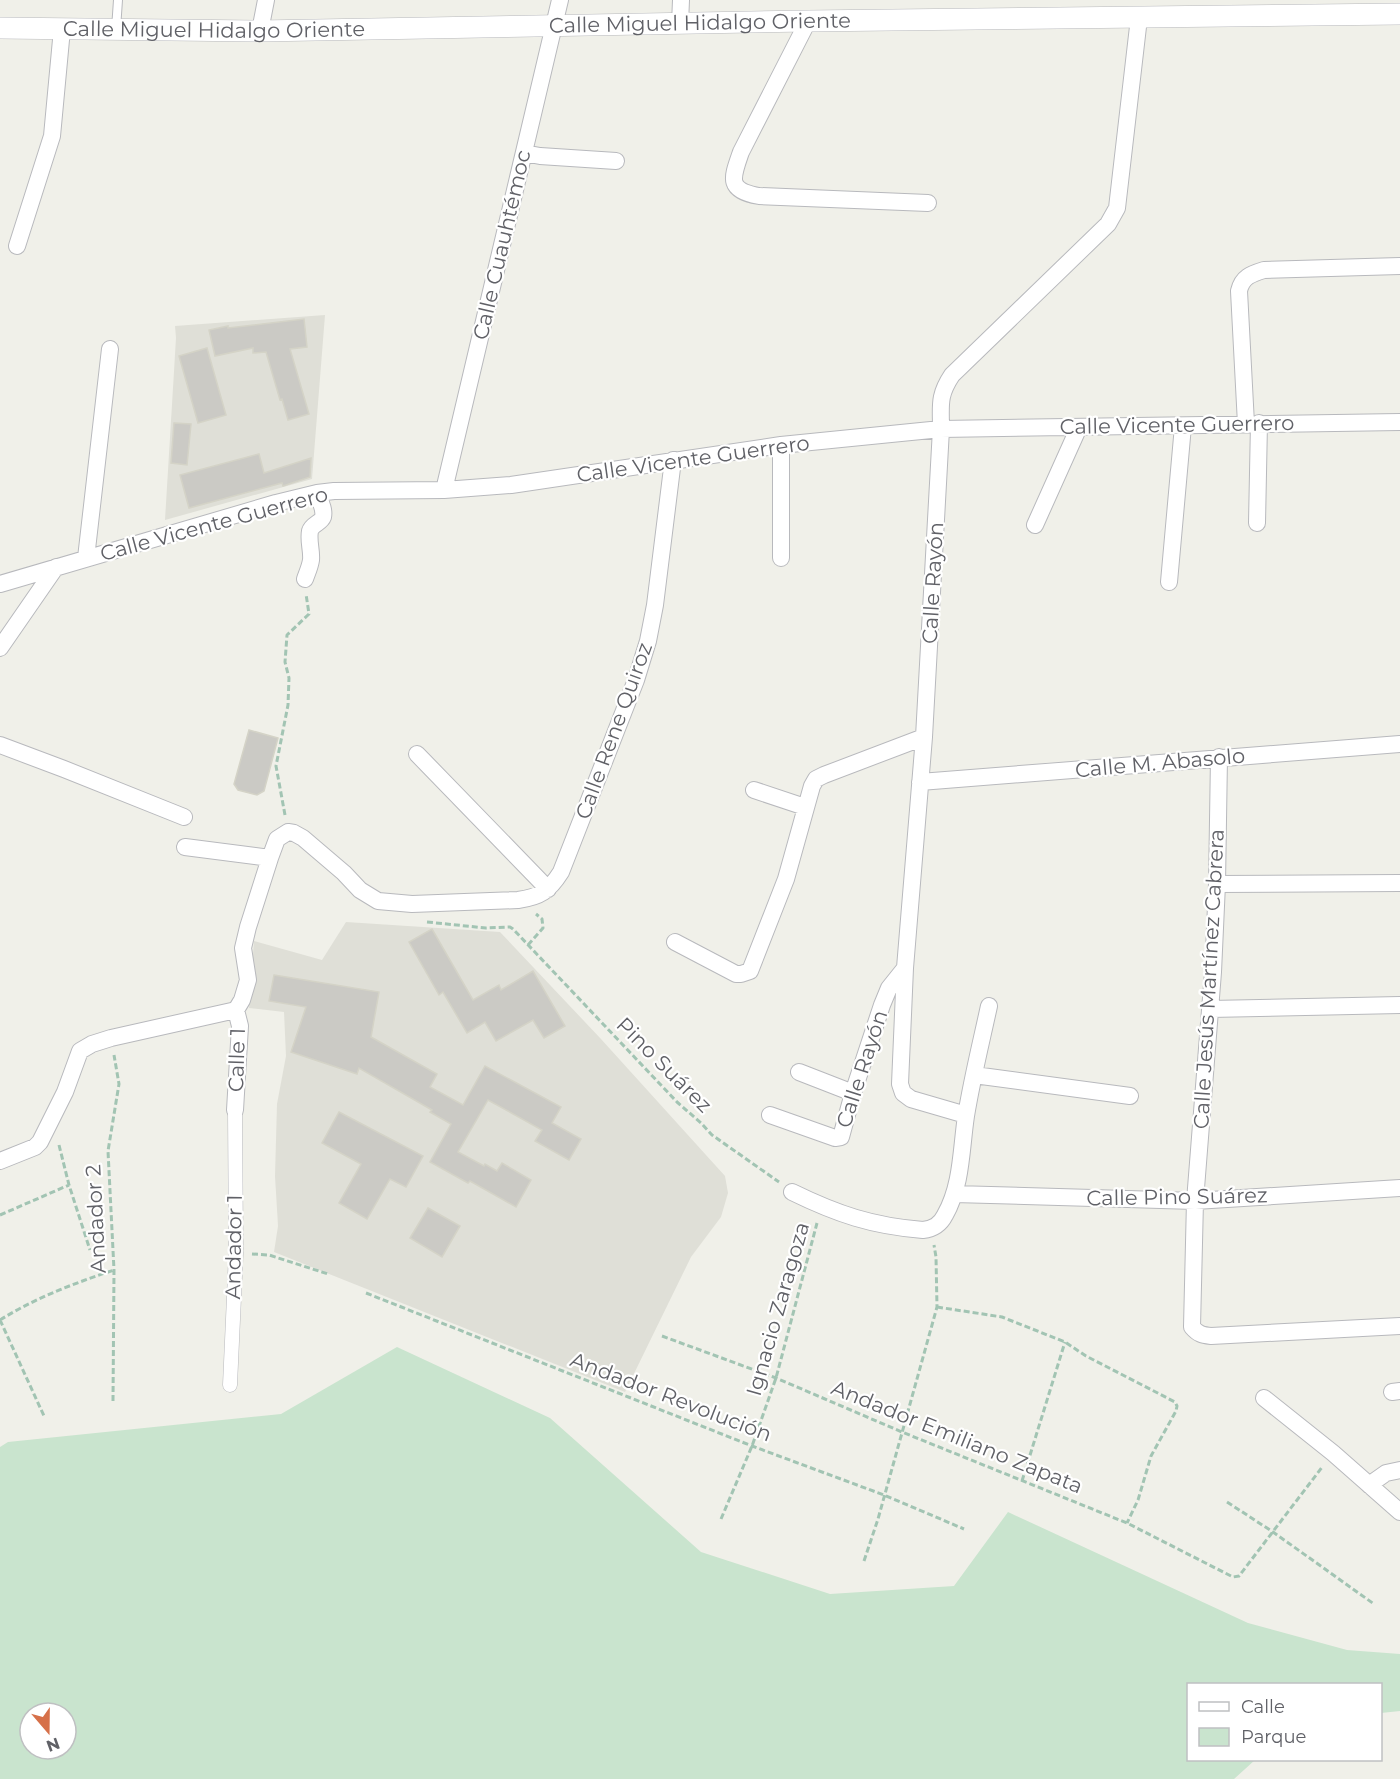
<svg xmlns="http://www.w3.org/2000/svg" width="1400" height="1779" font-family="Montserrat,sans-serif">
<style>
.education{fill:#dfdfd7}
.green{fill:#c9e4ce;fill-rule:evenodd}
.building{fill:#cbcac5;stroke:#d4d3c7;stroke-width:1.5}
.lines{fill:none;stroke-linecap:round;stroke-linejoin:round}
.service-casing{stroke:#b8b9bd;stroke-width:10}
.pedestrian-casing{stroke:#b8b9bd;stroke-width:15}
.minor-casing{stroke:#b8b9bd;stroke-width:18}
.tertiary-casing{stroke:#b8b9bd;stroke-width:22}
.path{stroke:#a2c4b3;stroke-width:3;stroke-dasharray:6 3;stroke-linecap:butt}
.service{stroke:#fff;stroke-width:8}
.pedestrian{stroke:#fff;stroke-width:14}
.minor{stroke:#fff;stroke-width:16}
.tertiary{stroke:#fff;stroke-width:21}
.labels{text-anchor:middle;stroke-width:4.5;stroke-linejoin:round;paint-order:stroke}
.street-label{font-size:21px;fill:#606167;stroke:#fff}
</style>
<rect width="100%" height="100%" fill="#f0f0e9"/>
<path class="education" d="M325,315L312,479L165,520L176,338L175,326Z
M346,922L500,932L601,1039L725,1176L728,1193L721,1217L691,1257L625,1392L274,1252L278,1226L275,1176L277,1104L286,1056L284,1012L249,1008L254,941L322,960Z"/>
<path class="green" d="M397,1347L550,1418L701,1552L830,1594L954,1586L1008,1512L1248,1623L1347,1650L1400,1654V1711L1381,1713L1380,1684H1188V1760H1255L1234,1779H0V1447L8,1442L281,1414ZM30,1713H66V1749H30Z"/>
<path class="building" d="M304,319L307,347L290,349L309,414L288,420L282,399L280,400L266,352L253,353V348L215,356L209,330L228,326V328Z
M207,348L226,415L198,423L179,356Z
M174,423L191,424L187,465L171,463Z
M259,454L264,473L311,458L310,477L283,486L282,483L189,508L180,475Z
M249,730L278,738L264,791L257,795L238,790L234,784Z
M432,929L473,1000L499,985L501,990L533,971L565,1026L544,1038L533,1020L496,1041L485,1022L467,1033L443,992L439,995L409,942Z
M274,975L379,992L371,1037L437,1074L430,1087L463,1105L485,1066L561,1107L552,1123L581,1139L569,1160L535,1141L542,1130L488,1100L458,1152L484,1166L485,1164L497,1171L502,1163L531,1180L516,1207L470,1181L468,1183L430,1162L451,1124L430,1112L432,1110L359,1068L357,1074L291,1052L306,1007L269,1001Z
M339,1112L423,1156L406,1187L390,1179L367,1219L339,1203L361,1164L322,1143Z
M428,1208L460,1226L442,1257L410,1238Z"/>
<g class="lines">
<defs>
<path id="service" d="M116,29L118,0"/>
<path id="pedestrian" d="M230,1385L236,1253L235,1110"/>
<path id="minor" d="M808,21L741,152C732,178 726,190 759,196L928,203
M680,24L681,0
M260,31L266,0
M524,153L540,156L616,161
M17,246L52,136L62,29
M1246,424L1239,291C1242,277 1251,274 1264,270L1400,266
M444,490L560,0
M1257,523L1259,423
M1035,525L1079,427
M86,558L110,349
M781,558V445
M305,579C307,573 310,567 311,560C312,550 308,542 310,531C312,524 321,523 323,517C325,509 319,499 317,493
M1169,582L1183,426
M0,584L276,503L317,493L334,491L444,490L511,485L781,445L941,429L1400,422
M0,648L56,567
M0,745L64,769L184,817
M417,754L548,889
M1219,757L1217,884L1213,972L1195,1201L1192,1327C1198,1334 1202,1335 1211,1336L1400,1326
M920,782L1400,744
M754,790L805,807
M185,847L270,858
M1217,884L1400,883
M675,942L736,974H741L750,971L786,879L812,786L816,779L824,775L924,737
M1210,1009L1400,1005
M799,1072L853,1093
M974,1075L1130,1096
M235,1110L240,1026L236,1010
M770,1115L835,1138L841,1137L853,1093L882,1005L889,988L905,968
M966,1115L911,1099L903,1093L900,1084L905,968L924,737L941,429C941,405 938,396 952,375L1108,224L1117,208L1139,18
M0,1161L35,1147L40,1142L65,1092L80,1051L92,1044L111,1038L236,1010L242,1000L248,980L243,948L248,927L270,858L277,839L288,832L294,833L303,838L344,873L360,890L378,901L412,904L518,900C540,897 549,891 561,872L636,680L648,641L655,605L673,460
M792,1192C837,1214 872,1226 923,1230C933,1229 940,1225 945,1215C962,1185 961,1149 966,1116C972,1079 981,1043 989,1006
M954,1194L1195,1201L1400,1188
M1392,1392L1400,1391
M1264,1398L1333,1453L1400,1512
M1369,1485L1386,1473L1400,1470"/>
<g id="tertiary">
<path id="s1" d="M0,28L260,31L808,21L1400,14"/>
</g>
</defs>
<use href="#service" class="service-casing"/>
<use href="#pedestrian" class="pedestrian-casing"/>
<use href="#minor" class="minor-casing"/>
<use href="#tertiary" class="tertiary-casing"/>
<path class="path" d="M285,815L276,766L288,705L289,678L285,662L287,635L309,614L306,594
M427,922L486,928L510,927L513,929L677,1102L701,1123L712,1135L779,1182
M528,945L543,928L542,919L536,914
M59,1145L69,1185L90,1250
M0,1215L69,1185
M252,1254L269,1255L328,1274
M366,1293L752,1446L884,1495L964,1529
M937,1307L1002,1317L1065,1342L1086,1356L1175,1402L1177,1406L1176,1411L1151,1456L1138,1500L1127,1523
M0,1320C35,1298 75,1283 114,1270
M0,1320L44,1416
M662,1336L776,1378L902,1432L1127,1523L1233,1577L1239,1576L1323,1466
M113,1401L114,1270L108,1151L119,1084L114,1055
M1022,1481L1065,1342
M1227,1502L1273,1532L1374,1604
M721,1519L752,1446L776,1378L817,1223
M864,1561L878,1519L937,1307L936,1257L934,1245"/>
<use href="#service" class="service"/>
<use href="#pedestrian" class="pedestrian"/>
<use href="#minor" class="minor"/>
<use href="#tertiary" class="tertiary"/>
</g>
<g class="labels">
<g class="street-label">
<text dy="7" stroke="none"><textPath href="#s1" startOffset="700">Calle Miguel Hidalgo Oriente</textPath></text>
<text dy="7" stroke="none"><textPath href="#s1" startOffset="214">Calle Miguel Hidalgo Oriente</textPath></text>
<text transform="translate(502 245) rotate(-77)" y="7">Calle Cuauhtémoc</text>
<text transform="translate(1177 425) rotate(-1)" y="7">Calle Vicente Guerrero</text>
<text transform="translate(693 459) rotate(-8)" y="7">Calle Vicente Guerrero</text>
<text transform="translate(214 524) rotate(-15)" y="7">Calle Vicente Guerrero</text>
<text transform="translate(933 583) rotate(-87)" y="7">Calle Rayón</text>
<text transform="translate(614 731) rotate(-70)" y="7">Calle Rene Quiroz</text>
<text transform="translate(1160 763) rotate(-5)" y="7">Calle M. Abasolo</text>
<text transform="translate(1209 979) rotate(-87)" y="7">Calle Jesús Martínez Cabrera</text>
<text transform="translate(237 1060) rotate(-88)" y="7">Calle 1</text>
<text transform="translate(664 1065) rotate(45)" y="7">Pino Suárez</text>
<text transform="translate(862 1069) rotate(-72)" y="7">Calle Rayón</text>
<text transform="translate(1177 1197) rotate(-1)" y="7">Calle Pino Suárez</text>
<text transform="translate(96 1219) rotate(-93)" y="7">Andador 2</text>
<text transform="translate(234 1247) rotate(-89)" y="7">Andador 1</text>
<text transform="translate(778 1309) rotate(-74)" y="7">Ignacio Zaragoza</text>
<text transform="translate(671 1397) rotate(21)" y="7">Andador Revolución</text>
<text transform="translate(957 1437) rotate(22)" y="7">Andador Emiliano Zapata</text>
</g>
</g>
<rect x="1187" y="1683" width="195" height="78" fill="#ffffff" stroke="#bfc0c2" stroke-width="1.5"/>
<rect x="1199" y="1702" width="30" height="9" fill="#ffffff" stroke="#bfc0c2" stroke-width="1.5"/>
<text x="1241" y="1713" font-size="18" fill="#606167">Calle</text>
<rect x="1199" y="1728" width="30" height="18" fill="#c9e4ce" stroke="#bfc0c2" stroke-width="1.5"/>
<text x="1241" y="1743" font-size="18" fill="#606167">Parque</text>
<g transform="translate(48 1731) rotate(160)"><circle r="28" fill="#ffffff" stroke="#bfc0c2" stroke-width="1.5"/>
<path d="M0-4.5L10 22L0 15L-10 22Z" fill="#d67049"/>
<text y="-9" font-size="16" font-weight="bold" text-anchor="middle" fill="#606167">N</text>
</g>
</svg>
